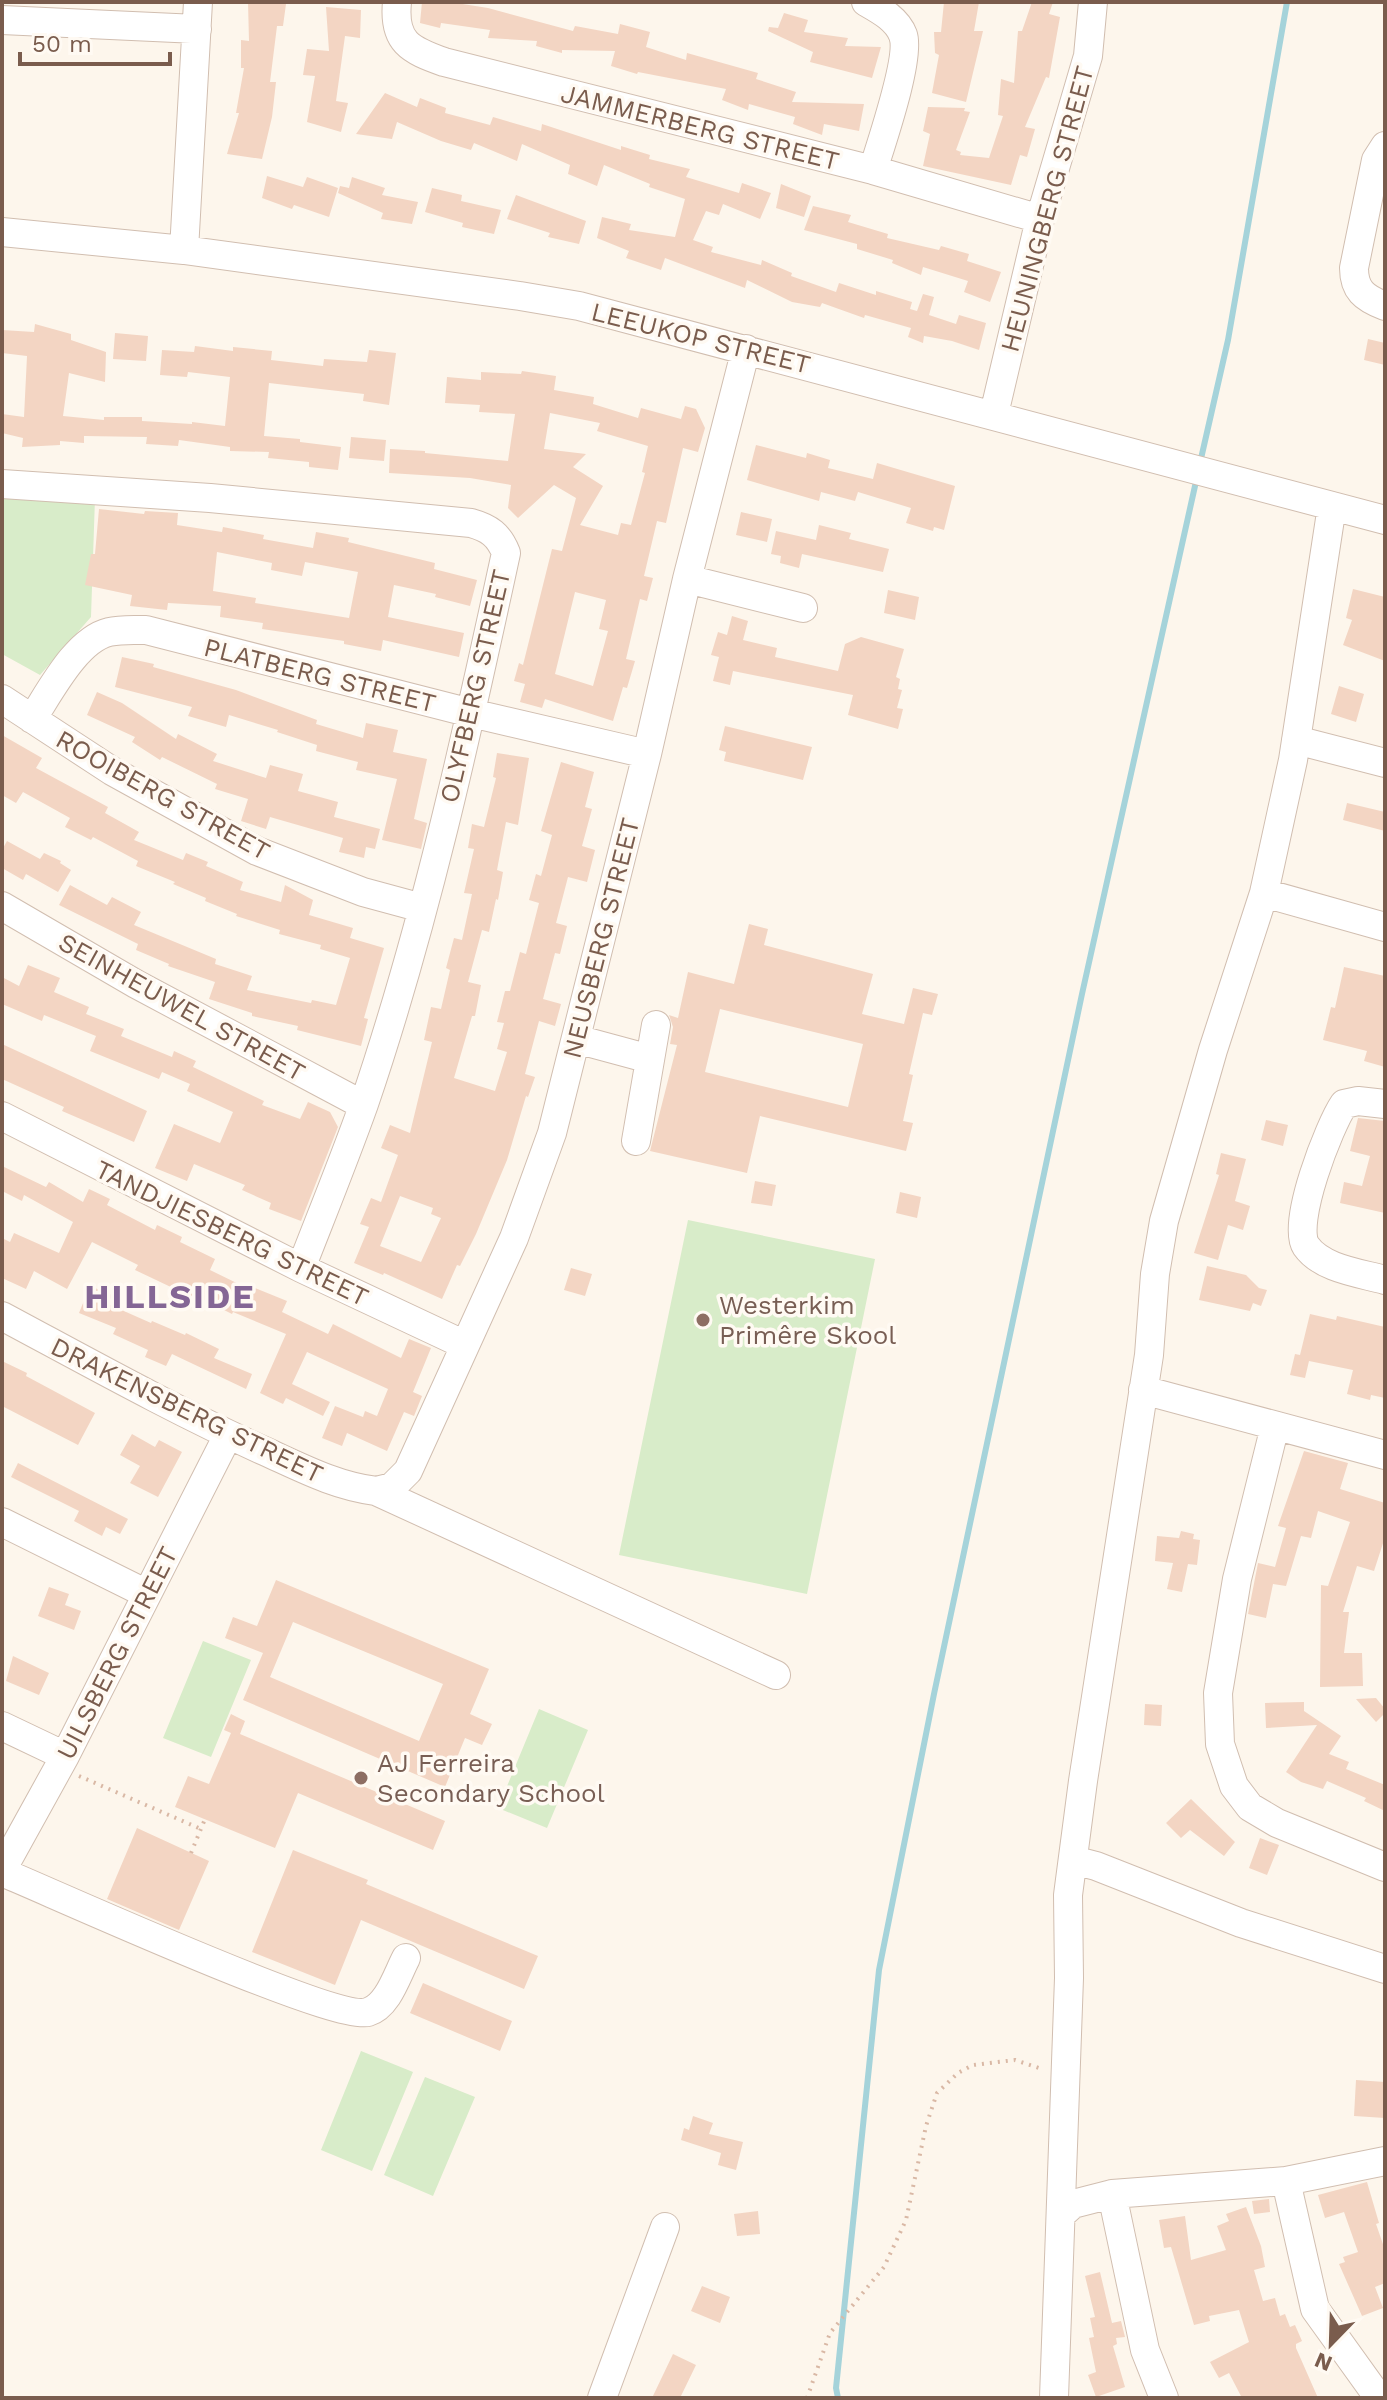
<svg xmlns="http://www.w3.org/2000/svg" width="1387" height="2400" font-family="'Work Sans',sans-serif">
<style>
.park{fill:#d8ecc9}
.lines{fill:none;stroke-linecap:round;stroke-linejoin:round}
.stream{stroke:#a5d3da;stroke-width:6}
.building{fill:#f3d5c3;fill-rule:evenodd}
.minor-casing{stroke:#d1beb0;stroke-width:30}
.path{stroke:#d9b8a5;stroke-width:4;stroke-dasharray:2 6;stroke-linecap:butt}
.minor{stroke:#fff;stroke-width:28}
.education-dot{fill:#8d6e63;stroke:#fffaf3;stroke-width:3}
.labels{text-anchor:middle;stroke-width:7;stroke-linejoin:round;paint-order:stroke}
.street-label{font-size:26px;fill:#7a5c4d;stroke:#fffaf3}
.education-label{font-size:26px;fill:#785e54;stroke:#fffaf3;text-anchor:start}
.district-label{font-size:34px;font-weight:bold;letter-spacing:2px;fill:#846695;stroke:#fffaf3}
</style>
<rect width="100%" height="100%" fill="#fdf6ec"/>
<path class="park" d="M2,497L95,498L91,617L40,675L2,654Z
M688,1220L875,1259L807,1594L619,1555Z
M203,1641L251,1660L211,1757L163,1738Z
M539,1709L588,1730L547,1828L498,1808Z
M361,2051L413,2072L372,2171L321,2150Z
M425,2077L475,2097L433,2196L384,2175Z"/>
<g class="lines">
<path class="stream" d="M1200,463L1228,340L1287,2
M838,2398L836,2388L879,1970L934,1694L1082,994L1197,477"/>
</g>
<path class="building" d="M248,2L286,4L283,26H277L270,82H276L272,117L262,159L227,154L239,113H236L244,68H241V40L249,41Z
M422,2H450L488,8L573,31L575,26L618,34L620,24L650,32L646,47L686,60L687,53L758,73L756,79L796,92L792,102L864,104L859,131L824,124L822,135L793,124L795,117L749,104L748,110L722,100L726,89L638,72L637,74L611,66L615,51L562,50V53L536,46L537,41L488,38L490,30L441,23L440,28L420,23Z
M944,2H979L974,31H983L966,102L932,93L939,55L935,53L934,32H941Z
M1032,2H1053L1049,14L1060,17L1049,78L1046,77L1025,127L1035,129L1027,157L1020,155L1011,185L923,166L930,134L923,131L928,107L965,108L964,111L970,112L956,150L961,152L960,155L989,158L1003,116L998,115L1001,79L1014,83L1018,31H1022Z
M326,7L361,10L360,38L345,36L336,101L348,103L341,132L307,122L315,76L303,75L307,49L329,51Z
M784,13L808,20L804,32L848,38L845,46L881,47L872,78L810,62L813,52L768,31L769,27L778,28Z
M385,93L417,107L420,98L446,108L445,113L490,125L493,117L541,131L542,124L621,150V146L650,155L649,159L690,169L686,177L739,193L742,183L771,193L760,219L723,204L719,215L706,211L693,240L713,247L711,252L761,265L762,260L792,273L791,276L836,292L839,283L876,295V291L912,302L910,309L917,311L923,294L934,297L929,315L956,324L959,315L986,323L979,350L952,341L924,336L923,343L908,337L911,328L865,315L864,318L822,303L820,307L792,302L747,280L745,288L665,258L661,270L626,258L629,251L597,238L602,217L631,224L629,230L675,237L685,199L649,187L650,184L604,165L597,186L568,174L570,165L522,144L517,161L474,143L471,150L441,141L397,122L392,139L356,134Z
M267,176L303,187L307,177L338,188L329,217L294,205L292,209L262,198Z
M352,177L385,188L382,195L418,202L412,224L381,219L383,213L338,193L340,186L349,188Z
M781,184L811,196L804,217L776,208Z
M432,188L462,195L461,201L501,210L494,234L462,227L463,223L425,212Z
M516,195L586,221L579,244L548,237L550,233L507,219Z
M813,206L851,215L848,222L888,234L887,238L939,250L941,246L969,254L967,261L1001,272L990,302L964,292L968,281L923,267L921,275L892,263L893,260L857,249V244L804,230Z
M35,324L71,334V340L106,352L105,382L69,373L63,416L104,420V417H142V421L192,424V422L225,426L230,377L188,372L187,377L160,375L162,350L194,352L195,346L233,351V347L272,351L271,360L323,366L324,359L367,362L369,350L396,353L389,405L363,401L364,394L269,383L264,436L300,439V442L341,447L338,470L309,467V462L268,458L269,452L230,451V447L179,440L178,446L146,444L147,437L84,436V443L60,441V445L22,447L23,438L2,433V414L24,417L27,356L2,353V330L34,332Z
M115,333L148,336L146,361L113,359Z
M1368,339L1385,343V365L1364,360Z
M522,371L556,376L554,390L594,397L593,404L638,418L641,408L681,419L685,406L696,409L705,428L698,452L683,448L666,523L657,521L644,576L653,578L647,601L640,599L626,659L635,661L627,688L623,687L613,721L545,699L542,708L520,702L525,684L514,681L519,663L523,665L552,549L562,551L576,498L554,485L518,518L508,508L511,485L470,478L389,473L390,449L425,451V453L508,461L515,414L479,412L480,405L445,403L447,377L481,380V372L521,374ZM550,413L600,423L597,431L648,446L642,472L645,473L631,525L621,523L618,535L580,525L603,486L573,467L586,454L544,449ZM575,592L606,600L599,629L608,631L593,686L555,674Z
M351,437L386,440L384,461L349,458Z
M756,445L806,458L807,453L830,460L828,468L873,479L877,463L955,486L944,530L934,527L933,531L906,523L911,508L858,492L855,501L821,492L819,501L747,480Z
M99,509L144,514L145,511L178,513L177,525L222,532L223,527L264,535L263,539L313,548L316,532L349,538L348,542L435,563L434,569L477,580L470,606L435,597L436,594L394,585L388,617L464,633L459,657L383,640L381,651L344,644V641L262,629L263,623L220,617L221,606L168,603L167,610L130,606L132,595L85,585L91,554H95ZM217,552L272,563L271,570L302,576L305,562L358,572L349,618L255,603L256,598L213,591Z
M741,512L772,519L767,542L736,535Z
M819,525L851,533L849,539L889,549L883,572L802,554L799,568L780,563L781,556L771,554L776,531L816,540Z
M1353,589L1385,597V661L1343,645L1352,620L1346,618Z
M888,590L919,597L915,620L884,613Z
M732,616L748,621L743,640L777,648L775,657L838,671L845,644L861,637L904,649L896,677L900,679L898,689L902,690L897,708L903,709L898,729L848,715L853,695L733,671L730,685L713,681L719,657L711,655L718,632L727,635Z
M122,657L154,664L153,667L236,690L317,720L316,724L363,738L366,723L398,730L393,752L427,759L414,819L427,823L421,849L382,840L397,779L356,770L358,762L316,751L317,745L277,732L278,730L229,715L226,727L188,716L192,707L115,687Z
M1339,686L1364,694L1356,722L1331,714Z
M97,692L122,703L176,739L178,734L217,754L213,761L266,778L270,765L303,774L298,791L338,802L334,817L380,829L375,849L366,847L364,858L339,852L343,838L270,817L266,829L241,821L248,799L215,789L217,784L162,757L160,760L132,742L135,737L87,715Z
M725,726L812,747L803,780L724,761L726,752L719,750Z
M2,735L42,758L36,768L108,807L105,813L139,832L134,840L183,860L186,853L208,862L206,866L243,882L240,890L281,902L285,885L313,900L309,915L353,928L350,938L384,948L364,1018L368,1019L361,1046L297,1030L298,1026L252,1016V1013L209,999L215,982L168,966L169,964L136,950L138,944L59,905L70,885L107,905L112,897L141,912L134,925L216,959L215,964L252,976L247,990L311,1003L312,1000L336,1005L350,958L320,949L321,945L279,934L280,930L236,916L237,914L205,901L206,898L173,884L175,882L136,866L138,861L93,837L91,840L65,827L70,818L23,792L16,803L2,795Z
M497,753L529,758L518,825L506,822L497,870L503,872L498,900L496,899L489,932L482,930L468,982L481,985L475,1016H472L454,1078L495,1091L507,1052L497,1049L504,1023L497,1022L505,991H510L520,952L526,954L539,903L529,900L536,874L541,876L552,835L541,831L561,762L594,772L585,807L592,809L582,846L595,850L587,882L568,877L556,923L567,926L560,954L555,953L543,999L561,1004L555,1026L539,1021L525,1074L535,1077L528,1097L526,1096L507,1160L476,1234L460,1266L457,1265L442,1299L384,1273L383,1275L354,1263L369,1227L360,1224L371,1198L381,1202L398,1155L381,1148L390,1125L410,1133L432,1042L424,1040L431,1007L441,1009L450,970L446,968L454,938L462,940L472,894L464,893L474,849L468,848L472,824L484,827L496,778L493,777ZM400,1196L433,1208L431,1214L441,1218L421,1262L380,1246Z
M1347,803L1385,812V831L1343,820Z
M7,841L40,859L44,853L61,861L60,863L71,870L58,892L26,874L23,880L2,868V850Z
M749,924L768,929L764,945L873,974L862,1014L904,1024L913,988L938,994L932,1015L923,1013L909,1074L913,1075L903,1121L913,1123L906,1151L760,1116L747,1173L650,1151L677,1045L670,1044L673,1027L669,1015L678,1018L688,972L734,984ZM720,1009L863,1044L848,1107L705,1072Z
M28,965L60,978L54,992L89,1007L86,1014L124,1029L121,1036L172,1057L174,1051L196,1061L193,1067L264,1101L262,1105L300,1119L308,1102L330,1112L338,1127L301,1221L269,1209L271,1203L242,1190L245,1185L194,1164L187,1181L155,1168L174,1124L220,1143L233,1112L187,1091L190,1084L162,1072L159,1079L90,1051L96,1036L44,1015L42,1021L2,1004V977L19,986Z
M1344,967L1385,976V1067L1364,1061L1367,1051L1323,1040L1331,1007L1335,1008Z
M2,1044L147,1111L134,1142L62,1111L64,1107L2,1079Z
M1358,1118L1385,1121V1213L1340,1203L1344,1182L1362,1186L1370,1156L1350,1151Z
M1266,1120L1288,1125L1283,1146L1261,1140Z
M1221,1153L1246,1159L1235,1201L1250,1206L1243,1230L1228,1225L1218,1260L1194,1253L1219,1175L1216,1174Z
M2,1166L46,1187L49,1182L83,1202L89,1189L110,1199L107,1205L155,1230L157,1225L182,1237L180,1242L215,1259L210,1270L253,1291L255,1288L287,1301L282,1312L328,1334L333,1324L401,1358L409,1339L431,1348L413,1392L422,1396L414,1416L404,1412L387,1451L347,1433L342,1446L322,1438L335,1406L363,1417L365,1411L377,1416L388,1389L307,1352L292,1384L330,1402L323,1416L286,1398L283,1404L260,1393L286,1334L233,1312L232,1314L198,1297L196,1302L174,1292L175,1289L135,1270L138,1265L92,1242L67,1289L34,1271L26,1289L2,1278V1238L10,1242L14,1233L59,1253L73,1222L24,1195L22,1201L2,1191Z
M755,1181L776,1185L772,1206L751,1203Z
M900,1192L921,1197L917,1218L896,1213Z
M1207,1266L1246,1275L1259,1288L1267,1290L1261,1306L1253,1303L1250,1311L1199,1300Z
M571,1268L592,1274L585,1296L564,1290Z
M90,1286L112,1295L108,1304L151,1323L152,1321L185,1335L186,1333L219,1349L214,1358L252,1374L246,1389L172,1354L166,1366L145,1357L148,1350L113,1334L116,1328L79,1313Z
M1310,1314L1336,1320L1337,1316L1385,1327V1398L1371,1395L1370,1400L1347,1394L1353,1370L1309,1361L1305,1378L1290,1375L1295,1354L1300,1355Z
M2,1361L27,1373L26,1376L95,1413L78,1445L2,1406Z
M132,1434L155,1447L159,1440L182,1452L158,1497L130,1483L140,1466L120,1455Z
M1304,1451L1348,1463L1340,1489L1385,1503V1537L1374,1571L1357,1566L1343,1612H1349L1344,1653H1362L1363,1686L1320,1687L1321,1585L1328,1586L1350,1522L1318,1511L1311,1538L1301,1536L1286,1586L1273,1584L1266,1618L1248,1614L1258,1563L1275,1567L1286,1528L1278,1526Z
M18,1463L128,1519L120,1534L106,1527L102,1536L74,1521L79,1511L11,1477Z
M1181,1531L1194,1534L1193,1539L1200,1540L1197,1565L1188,1564L1182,1592L1167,1589L1173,1563L1155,1561L1157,1536L1179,1538Z
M276,1580L489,1669L470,1714L492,1724L482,1745L465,1738L445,1787L243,1700L263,1653L225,1638L233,1617L257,1626ZM293,1622L443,1684L419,1741L270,1677Z
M49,1587L69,1594L65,1605L81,1611L74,1630L38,1616Z
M13,1656L49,1673L39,1695L6,1681Z
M1376,1698L1385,1709V1713L1376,1722L1356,1699Z
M1304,1702V1711L1341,1736L1329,1754L1349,1762L1346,1769L1385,1785V1811L1364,1801L1366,1798L1327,1781L1323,1789L1301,1782L1286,1772L1317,1725L1266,1728L1265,1703Z
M1145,1704L1162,1705L1161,1726L1144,1725Z
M231,1714L245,1721L240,1734L445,1821L433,1850L298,1793L275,1848L175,1807L188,1776L209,1784L231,1733L224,1730Z
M1191,1799L1235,1842L1224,1856L1190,1830L1181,1838L1166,1823Z
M137,1828L209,1861L179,1930L107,1899Z
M1260,1838L1279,1845L1267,1875L1249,1868Z
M293,1850L368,1880L366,1884L538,1956L524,1989L361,1920L335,1985L252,1952Z
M423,1983L512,2021L500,2051L410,2013Z
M1356,2080L1385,2082V2118L1354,2116Z
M693,2116L713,2123L709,2134L743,2142L736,2170L718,2165L721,2153L681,2140L684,2128L689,2130Z
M1367,2182L1379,2223L1376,2224L1385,2250V2283L1375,2287L1383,2308L1362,2316L1339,2264L1345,2262L1343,2257L1358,2252L1344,2212L1325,2218L1318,2195Z
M1269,2199L1270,2212L1254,2214L1252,2201Z
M1246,2207L1261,2246L1265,2267L1254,2270L1263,2301L1275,2298L1280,2316L1285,2314L1290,2327L1295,2325L1302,2341L1296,2344V2348L1318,2398H1242L1229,2373L1219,2378L1210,2362L1249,2342L1239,2310L1209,2316L1210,2321L1194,2325L1171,2247L1164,2248L1159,2220L1185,2216L1191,2260L1226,2250L1217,2226L1229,2221L1226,2214Z
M758,2211L760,2234L737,2236L734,2214Z
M1100,2272L1112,2323L1121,2321L1125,2337L1116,2338L1117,2344L1113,2346L1125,2387L1096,2397L1088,2375L1096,2372L1089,2338L1094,2337L1090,2318L1095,2317L1085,2276Z
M702,2286L730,2297L720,2323L691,2311Z
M673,2354L696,2365L680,2398H652Z"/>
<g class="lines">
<defs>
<path id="minor" d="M397,2C393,42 410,50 444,62L873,170L1040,219
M866,2C880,10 897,19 903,35C911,57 881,144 873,170
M2,20L197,29
M1385,146L1376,160L1354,268C1354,290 1364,298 1385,306
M2,232L184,250L520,296L579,306L1385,520
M184,250L198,2
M994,414L1040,219L1088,56L1093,2
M2,484L210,498L471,523C489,528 499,535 506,553C466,738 425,925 364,1104C344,1160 322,1214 301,1268
M687,579L803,608
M2,699L112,771L257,851L363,892L422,908
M32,719C50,692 76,640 109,632C121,629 134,630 146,630L471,713L647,754
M1296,740L1385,763
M1264,893L1385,927
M2,906L136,984L363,1105
M576,1039L650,1059
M1385,1104L1358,1101L1344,1104C1329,1126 1291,1224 1306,1246C1322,1269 1360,1273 1385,1280
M2,1116L301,1268L465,1345
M636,1141L656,1025
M2,1316C88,1362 174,1410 262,1450C300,1467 335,1486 376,1491L776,1675
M1143,1390L1385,1455
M1275,1426L1237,1579L1218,1693L1220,1744L1234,1786L1250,1807L1277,1823L1385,1867
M376,1491L392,1487L408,1471L514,1238L552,1133L647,754L687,579L746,349
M2,1522L147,1594
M2,1726L65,1756
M1073,1860L1096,1866L1241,1923L1385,1969
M2,1870L65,1756L228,1435
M2,1872C53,1893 335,2022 368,2012C388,2006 397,1975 406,1958
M1286,2181L1315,2309L1379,2398
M1112,2194L1145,2350L1164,2398
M1062,2214L1073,2204L1112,2194L1286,2181L1385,2161
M602,2398L665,2227
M1054,2398L1069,1978L1068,1895L1083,1781L1149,1355L1155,1274L1164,1221L1213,1050L1264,893L1293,760L1332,506"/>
</defs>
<use href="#minor" class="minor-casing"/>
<path class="path" d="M79,1776L201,1829
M191,1853L205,1819
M807,2398L830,2333L884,2267L906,2220L926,2126L937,2093L958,2073L973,2065L1015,2060L1042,2069"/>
<use href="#minor" class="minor"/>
</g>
<g class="education-dot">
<circle cx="703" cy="1320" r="8"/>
<circle cx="361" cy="1778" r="8"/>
</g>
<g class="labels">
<g class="street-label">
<text transform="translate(700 127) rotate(14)" y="9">JAMMERBERG STREET</text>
<text transform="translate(1047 209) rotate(-75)" y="9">HEUNINGBERG STREET</text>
<text transform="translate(701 338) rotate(14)" y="9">LEEUKOP STREET</text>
<text transform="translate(320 675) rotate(14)" y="9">PLATBERG STREET</text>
<text transform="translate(475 686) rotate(-77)" y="9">OLYFBERG STREET</text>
<text transform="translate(163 795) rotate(29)" y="9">ROOIBERG STREET</text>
<text transform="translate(601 938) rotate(-76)" y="9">NEUSBERG STREET</text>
<text transform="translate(182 1007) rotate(29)" y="9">SEINHEUWEL STREET</text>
<text transform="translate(232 1233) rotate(26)" y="9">TANDJIESBERG STREET</text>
<text transform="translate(187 1410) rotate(26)" y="9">DRAKENSBERG STREET</text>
<text transform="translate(117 1653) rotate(-63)" y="9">UILSBERG STREET</text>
</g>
<g class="education-label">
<text x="719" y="1314">Westerkim<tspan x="719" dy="30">Primêre Skool</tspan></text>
<text x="377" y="1772">AJ Ferreira<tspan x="377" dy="30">Secondary School</tspan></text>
</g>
<g class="district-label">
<text x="170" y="1308">HILLSIDE</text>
</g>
</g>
<rect width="1387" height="2400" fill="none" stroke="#7a5c4d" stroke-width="8"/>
<g transform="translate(1331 2344) rotate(203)" stroke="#fffaf3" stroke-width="6" paint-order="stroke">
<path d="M0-6L14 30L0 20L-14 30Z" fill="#7a5c4d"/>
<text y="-12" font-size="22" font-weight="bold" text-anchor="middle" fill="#7a5c4d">N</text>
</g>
<path d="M20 52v12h150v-12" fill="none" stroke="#7a5c4d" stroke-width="4"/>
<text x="32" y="52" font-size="24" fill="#7a5c4d" stroke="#fffaf3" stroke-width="6" paint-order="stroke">50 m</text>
</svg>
